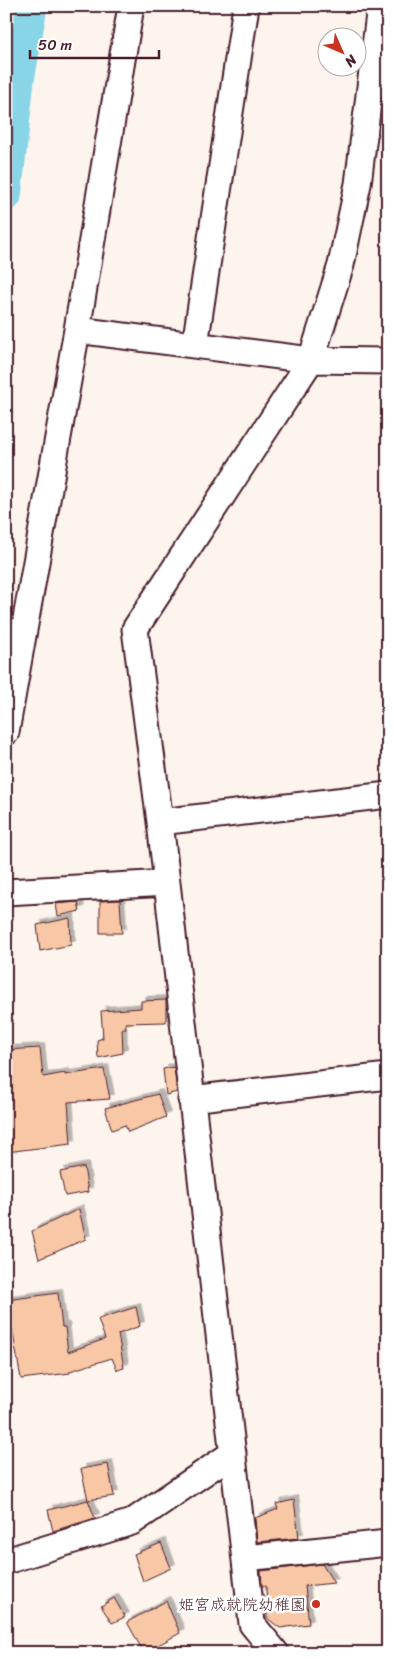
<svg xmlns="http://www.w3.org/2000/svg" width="394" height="1659" font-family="Sriracha,'Klee One',sans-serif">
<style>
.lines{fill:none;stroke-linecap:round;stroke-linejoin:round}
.river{stroke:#88d5e8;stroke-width:31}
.building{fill:#f7c7a6;stroke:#4a1f2b;filter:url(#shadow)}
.minor-casing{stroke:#4a1f2b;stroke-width:29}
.minor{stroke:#fff;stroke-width:25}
.poi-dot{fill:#c8321e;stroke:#fff;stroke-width:2}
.labels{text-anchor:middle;stroke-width:5;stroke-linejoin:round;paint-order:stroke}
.poi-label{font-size:16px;fill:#4a1f2b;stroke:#fff;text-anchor:end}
</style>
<defs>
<filter id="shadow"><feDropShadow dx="4.5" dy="-4.5" stdDeviation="0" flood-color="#0004"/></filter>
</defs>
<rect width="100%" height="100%" fill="#fdf4ed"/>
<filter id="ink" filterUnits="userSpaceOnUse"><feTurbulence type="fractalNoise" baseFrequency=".02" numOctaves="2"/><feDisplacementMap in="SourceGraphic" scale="10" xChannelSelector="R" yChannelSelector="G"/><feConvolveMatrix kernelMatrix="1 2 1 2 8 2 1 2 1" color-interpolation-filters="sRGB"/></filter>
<g filter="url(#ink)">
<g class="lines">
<path class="river" d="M6,196L19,80L32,6"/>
</g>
<path class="building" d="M120,900L122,933H100V901Z
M78,902L80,911L58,916L56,904Z
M70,918L71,945L40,951L37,925Z
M166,1000V1022L125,1023L126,1028H122L123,1053L98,1058L97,1040L103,1038L101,1011L141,1008V1001Z
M40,1048L43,1077L65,1073V1075L104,1069L110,1099L68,1102L71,1144L6,1152V1050Z
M174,1067L177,1092L166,1095L163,1069Z
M158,1094L166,1117L128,1132L125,1125L112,1130L105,1108Z
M84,1167L88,1192L65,1196L60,1172Z
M79,1209L86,1239L39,1259L32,1231Z
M58,1293L62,1327H65L68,1352L105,1339L98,1319L136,1307L140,1326L118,1334L124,1368L117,1370L112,1358L70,1371V1373L21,1379L7,1300Z
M108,1464L114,1496L88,1500L81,1469Z
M88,1500L95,1518L53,1531L48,1510Z
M294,1500L299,1538L257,1542L255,1518L278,1509L276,1504Z
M161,1543L171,1568L143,1581L134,1554Z
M322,1564L334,1583L305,1586L309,1624L280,1628L267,1618L266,1586H262L261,1571Z
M114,1598L125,1617L112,1623L101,1606Z
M166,1601L180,1633L144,1653L127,1622Z"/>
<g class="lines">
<defs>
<path id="minor" d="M77,330L311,360L388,361
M195,345L246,6
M6,732L77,330L131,6
M160,822L388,795
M6,892L167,883
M191,1099L388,1076
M245,1558L388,1543
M6,1561L132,1522L233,1453
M276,1653L252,1624L250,1604L160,822L135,629L311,360L341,265L358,184L380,6"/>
</defs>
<use href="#minor" class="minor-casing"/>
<use href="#minor" class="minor"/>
</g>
</g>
<circle class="poi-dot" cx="316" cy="1604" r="5"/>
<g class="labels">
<g class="poi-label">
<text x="306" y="1610">姫宮成就院幼稚園</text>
</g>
</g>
<rect width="394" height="1659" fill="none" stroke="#fff" stroke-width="25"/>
<rect x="12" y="12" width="369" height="1634" fill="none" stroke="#4a1f2b" stroke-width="2" filter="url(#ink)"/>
<g transform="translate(342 52) rotate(135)"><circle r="24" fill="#ffffff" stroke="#b7a5aa"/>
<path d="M0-4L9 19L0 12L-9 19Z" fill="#c8321e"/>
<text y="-8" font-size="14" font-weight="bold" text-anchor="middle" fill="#4a1f2b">N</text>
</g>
<path d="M30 50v8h129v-8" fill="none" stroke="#4a1f2b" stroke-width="2.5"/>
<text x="38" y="50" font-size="15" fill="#4a1f2b" stroke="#ffffff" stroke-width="4" paint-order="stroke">50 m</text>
</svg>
